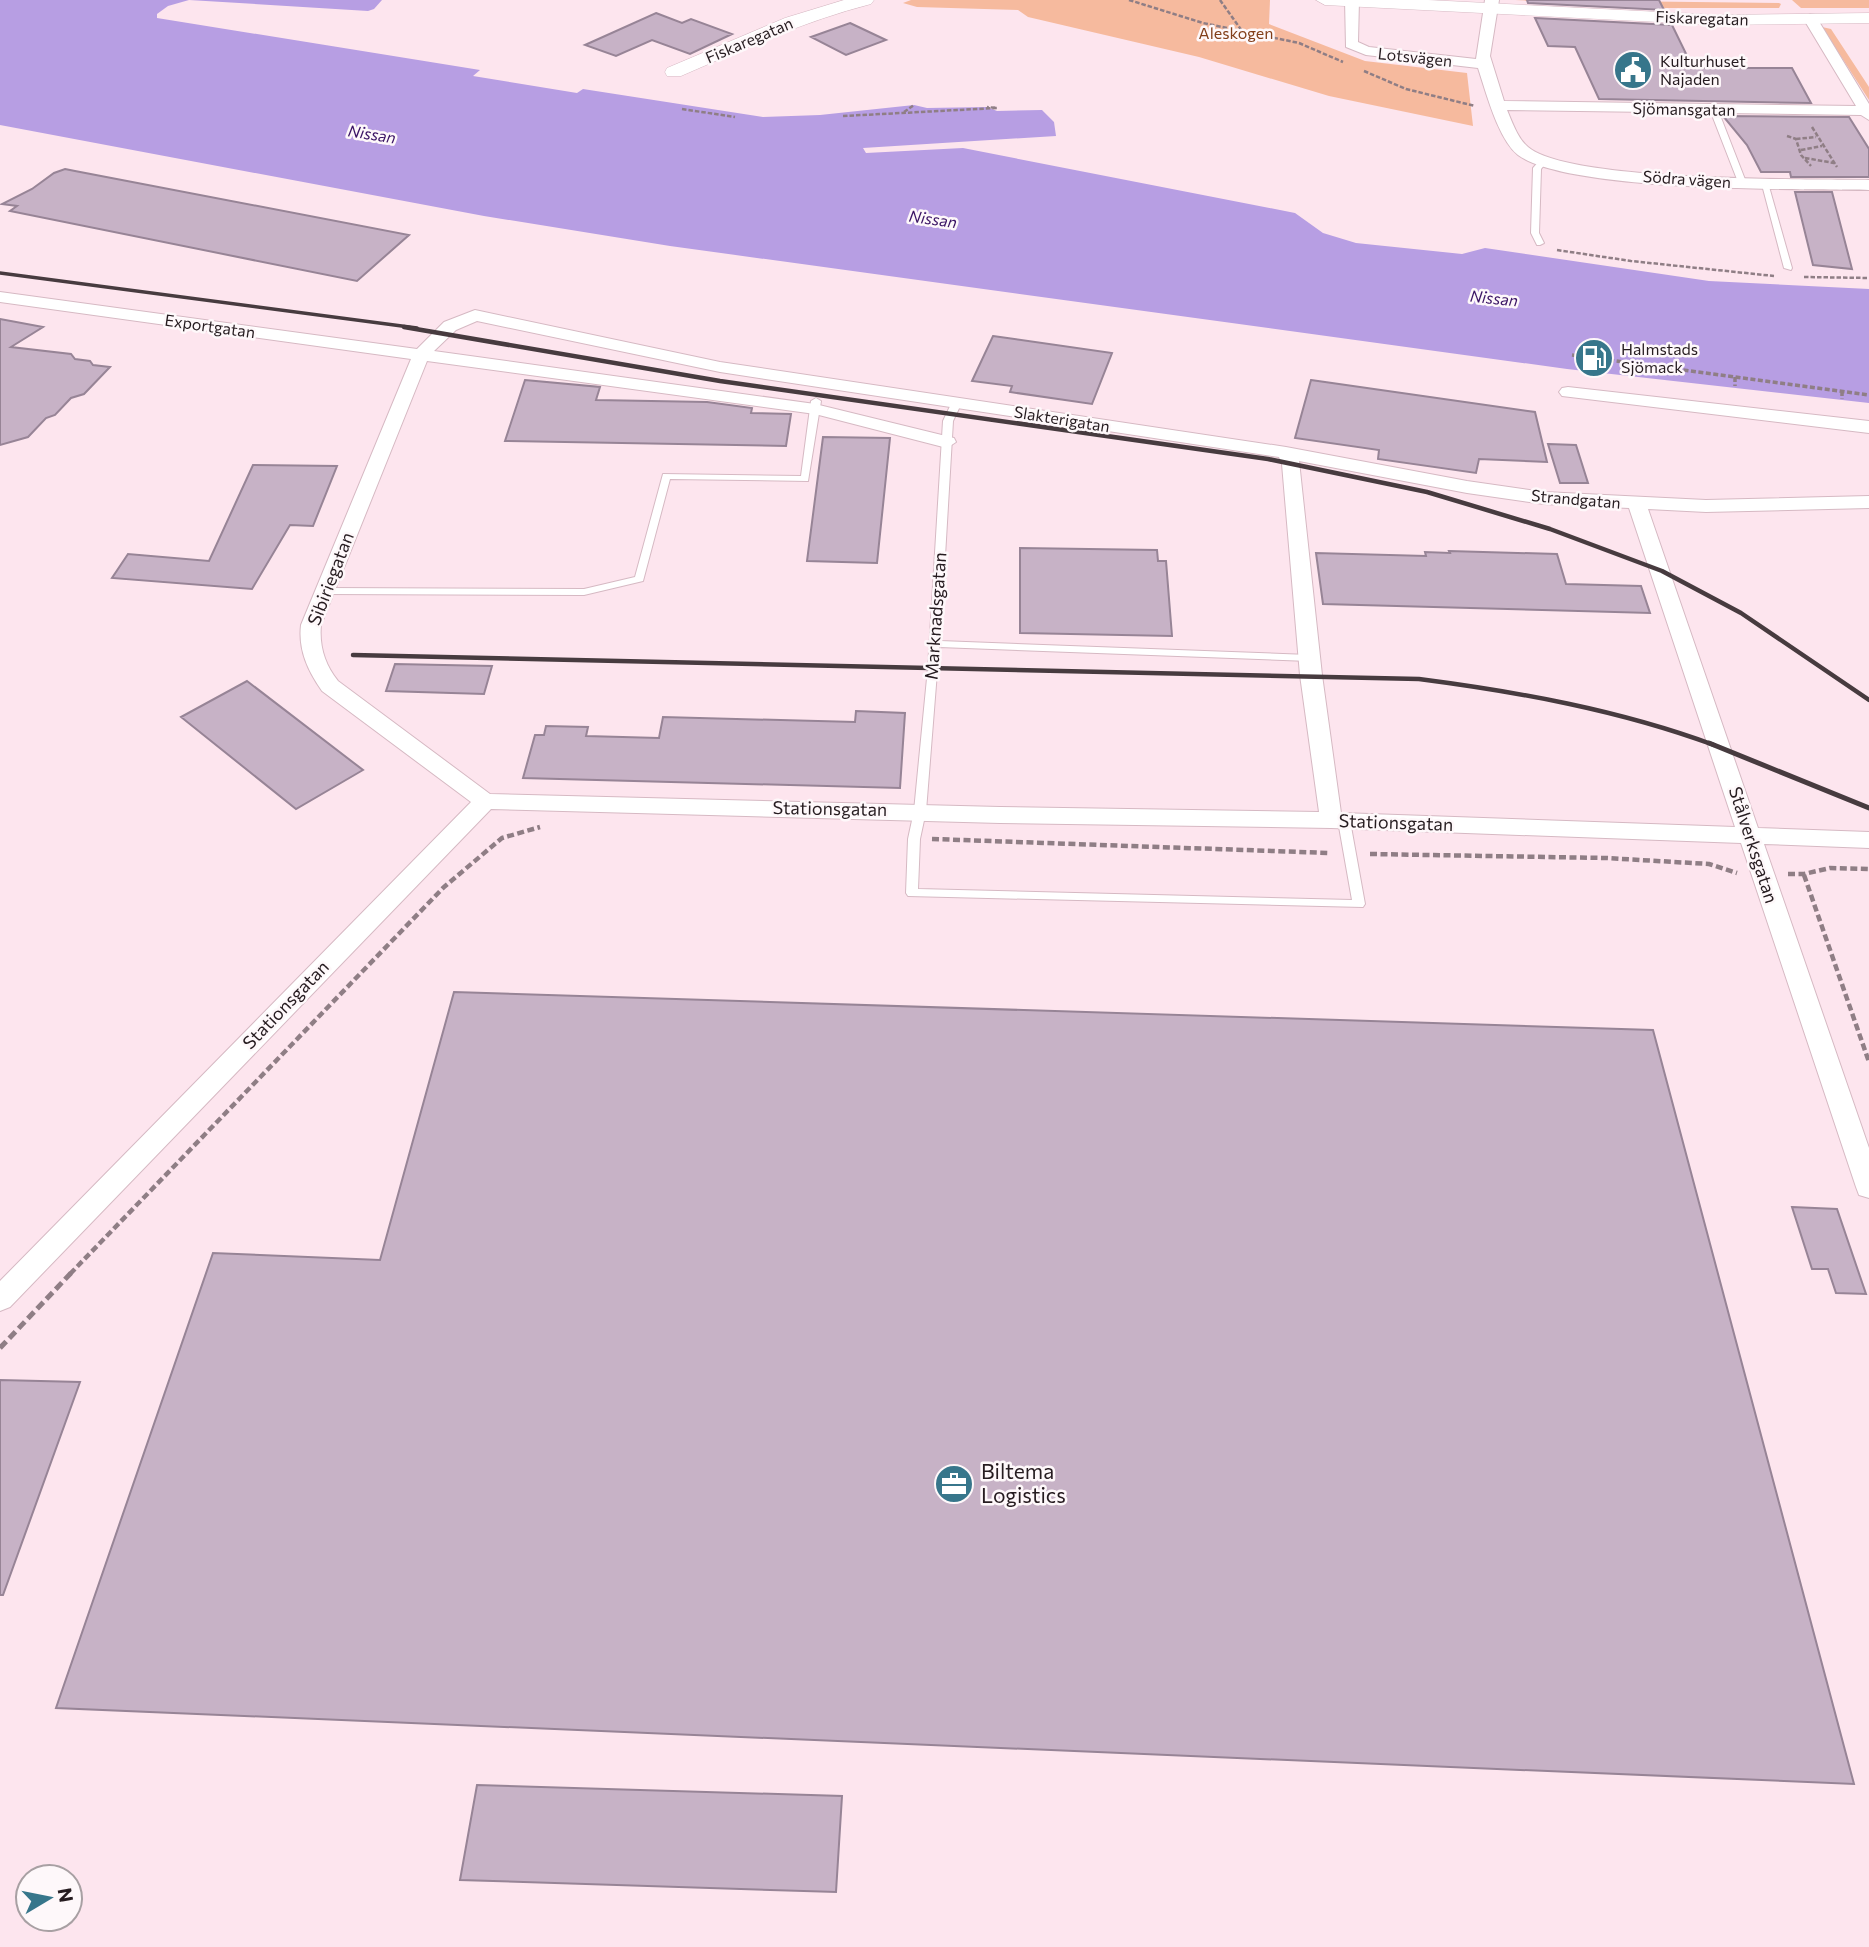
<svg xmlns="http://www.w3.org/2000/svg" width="1869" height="1947" font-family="Commissioner,sans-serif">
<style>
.green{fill:#f6ba9e}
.water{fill:#b79ee3}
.building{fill:#c7b2c6;stroke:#978496;stroke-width:2}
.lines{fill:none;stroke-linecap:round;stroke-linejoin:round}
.service-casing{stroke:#d6b9c3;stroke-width:2}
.minor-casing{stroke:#d6b9c3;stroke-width:2}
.tertiary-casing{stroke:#d6b9c3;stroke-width:1}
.path-far3{stroke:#8f7e85;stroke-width:2.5;stroke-dasharray:4.5 2;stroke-linecap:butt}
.path-far2{stroke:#8f7e85;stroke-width:3.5;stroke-dasharray:5 2.5;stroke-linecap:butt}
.path-far1{stroke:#8f7e85;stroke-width:4.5;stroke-dasharray:7 3.5;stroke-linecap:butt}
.path{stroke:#8f7e85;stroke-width:5;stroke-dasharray:9 4.5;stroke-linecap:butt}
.service{fill:#fff;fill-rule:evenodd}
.minor{fill:#fff;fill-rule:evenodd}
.tertiary{fill:#fff;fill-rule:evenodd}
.rail-far2{stroke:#473b3f;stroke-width:3.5}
.rail-far1{stroke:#473b3f;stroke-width:4.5}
.rail{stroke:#473b3f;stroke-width:5}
.labels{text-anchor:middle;stroke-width:5;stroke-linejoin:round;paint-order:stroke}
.far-street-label{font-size:16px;fill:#261c20;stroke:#fef8fa}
.far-park-label{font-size:16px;fill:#823e19;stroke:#fef8fa}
.far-poi-label{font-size:16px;fill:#261c20;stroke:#fef8fa;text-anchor:start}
.far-water-label{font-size:16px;font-style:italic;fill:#3a1364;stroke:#fef8fa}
.street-label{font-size:18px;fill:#261c20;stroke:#fef8fa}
.near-poi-label{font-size:21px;fill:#261c20;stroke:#fef8fa;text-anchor:start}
</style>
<rect width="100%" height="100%" fill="#fde5ee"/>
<path class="green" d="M911,0H1270L1269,24L1365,61L1467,73L1473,126L1329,96L1199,57L1028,17L1018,10L917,7L903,3Z
M1515,0L1779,3L1781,4L1779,8H1630Z
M1792,0H1869V8H1801Z
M1822,27L1831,29L1869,87V100Z"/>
<path class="water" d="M0,0H382L374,9L368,11L189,0L168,6L157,14V18L480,70L473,76L577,93L583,89L763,117L820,115L914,105L927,108L987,107L997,111L1042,110L1054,122L1056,136L863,148L866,153L963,148L1295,213L1323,233L1356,243L1462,254L1485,248L1709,281L1869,289V403L1567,369L670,246L484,216L0,125Z"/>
<path class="building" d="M1527,0H1659L1664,10L1528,3Z
M656,13L682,23L691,19L732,34L690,54L652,40L616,56L585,45Z
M1535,18L1672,25L1693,68H1792L1811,103L1599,99L1575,47L1548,46Z
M850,23L886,40L846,55L811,37Z
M1723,116L1849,117L1869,149V177H1791L1790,172H1761L1747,145Z
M65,169L75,171L409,235L357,281L10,211L17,206L2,204L32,189L54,173Z
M1795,192H1832L1852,269L1813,265Z
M0,319L43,327L11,347L71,354L75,359L90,361L93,365L110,367L84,394L71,398L55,415L46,418L28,437L0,445Z
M993,336L1112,353L1092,404L1010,392L1012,386L972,381Z
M525,380L600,387L596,400L707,402L752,408L751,413L791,414L786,446L505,441Z
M1311,380L1535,412L1547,462L1479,459L1476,473L1378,459L1379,450L1295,438Z
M823,437L890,438L877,563L807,561Z
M1548,444L1576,445L1588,483H1560Z
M253,465L337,466L313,526L290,525L252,589L112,578L128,554L209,561Z
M1020,548L1157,550L1158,561H1166L1172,636L1020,633Z
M1449,551L1557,554L1566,584L1641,586L1650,613L1323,604L1316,553L1426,556L1425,552L1450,553Z
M395,664L492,666L484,694L386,691Z
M247,681L363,770L296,809L181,717Z
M856,711L905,713L900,788L523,778L535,735H544L546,726L588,727L586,736L659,738L663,717L855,722Z
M454,992L1653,1030L1854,1784L56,1708L213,1253L380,1260Z
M1792,1207L1837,1209L1866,1294L1836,1293L1828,1269H1812Z
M0,1380L80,1382L3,1595H0Z
M477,1785L842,1796L836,1892L460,1880Z"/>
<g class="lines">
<defs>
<path id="service" d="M1711,108L1718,110L1746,182L1745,184L1738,182L1710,110Z
M1540,160L1547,162L1541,169L1539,233L1544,243L1540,245H1537L1531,233L1533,168Z
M1761,181L1768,183L1792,268L1791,270L1784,268Z
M816,398L821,401L808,481L670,479L643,581L584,595L325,594L320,591L325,588L584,589L635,577L663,474L801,476L811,401Z
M957,399L962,402L953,421L940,641L1309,655L1314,658L1309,661L939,647L926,811L920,839L918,889L1352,900L1338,821L1344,817L1350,821L1365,904L1363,907L908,896L906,893L908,839L914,811L928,668L943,421L952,402Z"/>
<path id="minor" d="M1345,0H1359L1358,42L1369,47L1476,59L1485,0H1499L1490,56L1504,101L1856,106L1803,18L1810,14L1815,15L1869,104V120L1861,115L1507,110C1512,122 1518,139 1528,147C1569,182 1807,179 1869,180V190C1799,189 1568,192 1518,155C1498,139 1486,92 1478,68L1366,55L1346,47Z
M0,292L417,349L444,322L475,310L720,362L1286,447L1467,481L1544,492L1706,500L1869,496V508L1706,512L1648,509L1758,828L1869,832V848L1764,844L1869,1148V1198L1859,1195L1856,1187L1741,843L1331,828L1000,823L491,809L10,1307L0,1311V1281L471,802L322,691C308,671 298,650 301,625L411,359L0,302ZM477,321L720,372L1279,457L1282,464L1300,675L1319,812L1000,807L490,794L338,681C325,665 319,646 321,625L427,361L815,414L947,448L956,442L954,438L815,404L434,351L456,330ZM1299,461L1467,493L1544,504L1629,508L1735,827L1341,813L1322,675Z
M1568,387L1869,421V433L1562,396L1559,392L1562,388Z"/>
<path id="tertiary" d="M844,0H874L871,4C805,21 743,49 681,76H667L665,72L667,68L785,18Z
M1316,0H1428L1718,15L1869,13V23L1718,25L1325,5Z"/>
</defs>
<use href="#service" class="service-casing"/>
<use href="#minor" class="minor-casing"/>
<use href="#tertiary" class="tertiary-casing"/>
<path class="path-far3" d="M1129,0L1203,23L1299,43L1343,62
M1220,0L1242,31
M1364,71L1406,89L1475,106
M682,109L735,117
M904,112L914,105
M843,116L997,108L987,107
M1812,127L1837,167
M1787,136L1796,139L1801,155L1811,166
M1796,139L1816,137
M1801,150L1822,146
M1805,158L1834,163
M1557,250L1631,261L1774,276
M1804,277L1869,278"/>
<path class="path-far2" d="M1572,355L1869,395
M1630,363V374
M1582,368L1583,357
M1735,377V386
M1842,391V399"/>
<path class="path-far1" d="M932,839L1329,853
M1370,854L1606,858L1709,864L1737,873
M1788,874H1804L1830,868L1869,869
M1804,875L1869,1062
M70,1274L444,887L502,838L540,827"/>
<path class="path" d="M0,1348L71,1273"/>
<use href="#service" class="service"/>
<use href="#minor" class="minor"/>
<use href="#tertiary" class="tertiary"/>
<path class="rail-far2" d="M0,273L417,328"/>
<path class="rail-far1" d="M404,327L720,381L1268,459L1427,492L1550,529L1662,571L1741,613L1869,700
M353,655L1419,679C1519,692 1619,710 1714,745"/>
<path class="rail" d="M1709,743L1869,808"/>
</g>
<defs>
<symbol id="civic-disc" viewBox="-11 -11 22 22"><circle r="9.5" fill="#37768b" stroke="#fef8fa"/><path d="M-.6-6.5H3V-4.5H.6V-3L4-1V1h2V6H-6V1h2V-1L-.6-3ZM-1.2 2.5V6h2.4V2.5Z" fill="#fff"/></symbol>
<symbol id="fuel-disc" viewBox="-11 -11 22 22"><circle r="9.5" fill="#37768b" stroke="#fef8fa"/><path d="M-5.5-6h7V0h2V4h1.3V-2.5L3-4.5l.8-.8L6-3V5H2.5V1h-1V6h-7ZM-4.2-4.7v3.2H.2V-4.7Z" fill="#fff"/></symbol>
<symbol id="office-disc" viewBox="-11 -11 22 22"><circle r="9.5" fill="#37768b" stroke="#fef8fa"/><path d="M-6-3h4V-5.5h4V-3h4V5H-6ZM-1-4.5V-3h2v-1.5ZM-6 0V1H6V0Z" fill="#fff"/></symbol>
</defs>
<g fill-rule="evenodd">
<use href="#civic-disc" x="1611" y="48" width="44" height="44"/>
<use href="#fuel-disc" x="1572" y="336" width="44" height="44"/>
<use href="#office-disc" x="932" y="1462" width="44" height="44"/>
</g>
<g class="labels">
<g class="far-street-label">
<text transform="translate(1702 18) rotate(2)" y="6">Fiskaregatan</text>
<text transform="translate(749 40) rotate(-23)" y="6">Fiskaregatan</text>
<text transform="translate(1415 57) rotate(6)" y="6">Lotsvägen</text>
<text transform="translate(1684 109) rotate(1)" y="6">Sjömansgatan</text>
<text transform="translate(1687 179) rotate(4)" y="6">Södra vägen</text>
<text transform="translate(210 326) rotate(8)" y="6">Exportgatan</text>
<text transform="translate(1062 419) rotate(9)" y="6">Slakterigatan</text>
<text transform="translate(1576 499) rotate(5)" y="6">Strandgatan</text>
</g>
<g class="far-park-label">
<text x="1236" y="39">Aleskogen</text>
</g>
<g class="far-poi-label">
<text x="1660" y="67">Kulturhuset<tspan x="1660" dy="18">Najaden</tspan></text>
<text x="1621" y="355">Halmstads<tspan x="1621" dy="18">Sjömack</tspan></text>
</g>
<g class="far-water-label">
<text transform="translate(372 134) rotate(9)" y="6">Nissan</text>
<text transform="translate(933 219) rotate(8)" y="6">Nissan</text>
<text transform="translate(1494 298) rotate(6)" y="6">Nissan</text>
</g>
<g class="street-label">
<text transform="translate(331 579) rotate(-69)" y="6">Sibiriegatan</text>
<text transform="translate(936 616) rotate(-86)" y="6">Marknadsgatan</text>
<text transform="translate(830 809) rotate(1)" y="6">Stationsgatan</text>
<text transform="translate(1396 823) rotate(2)" y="6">Stationsgatan</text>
<text transform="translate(1753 845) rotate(72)" y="6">Stålverksgatan</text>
<text transform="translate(286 1005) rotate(-46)" y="6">Stationsgatan</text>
</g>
<g class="near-poi-label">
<text x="981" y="1479">Biltema<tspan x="981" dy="24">Logistics</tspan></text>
</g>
</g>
<g transform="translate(49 1898) rotate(80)"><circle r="33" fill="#fef8fa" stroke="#a8a0a3" stroke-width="2"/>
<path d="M0-5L12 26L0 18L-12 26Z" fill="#37768b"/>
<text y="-10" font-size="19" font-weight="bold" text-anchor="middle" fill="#261c20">N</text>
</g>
</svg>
